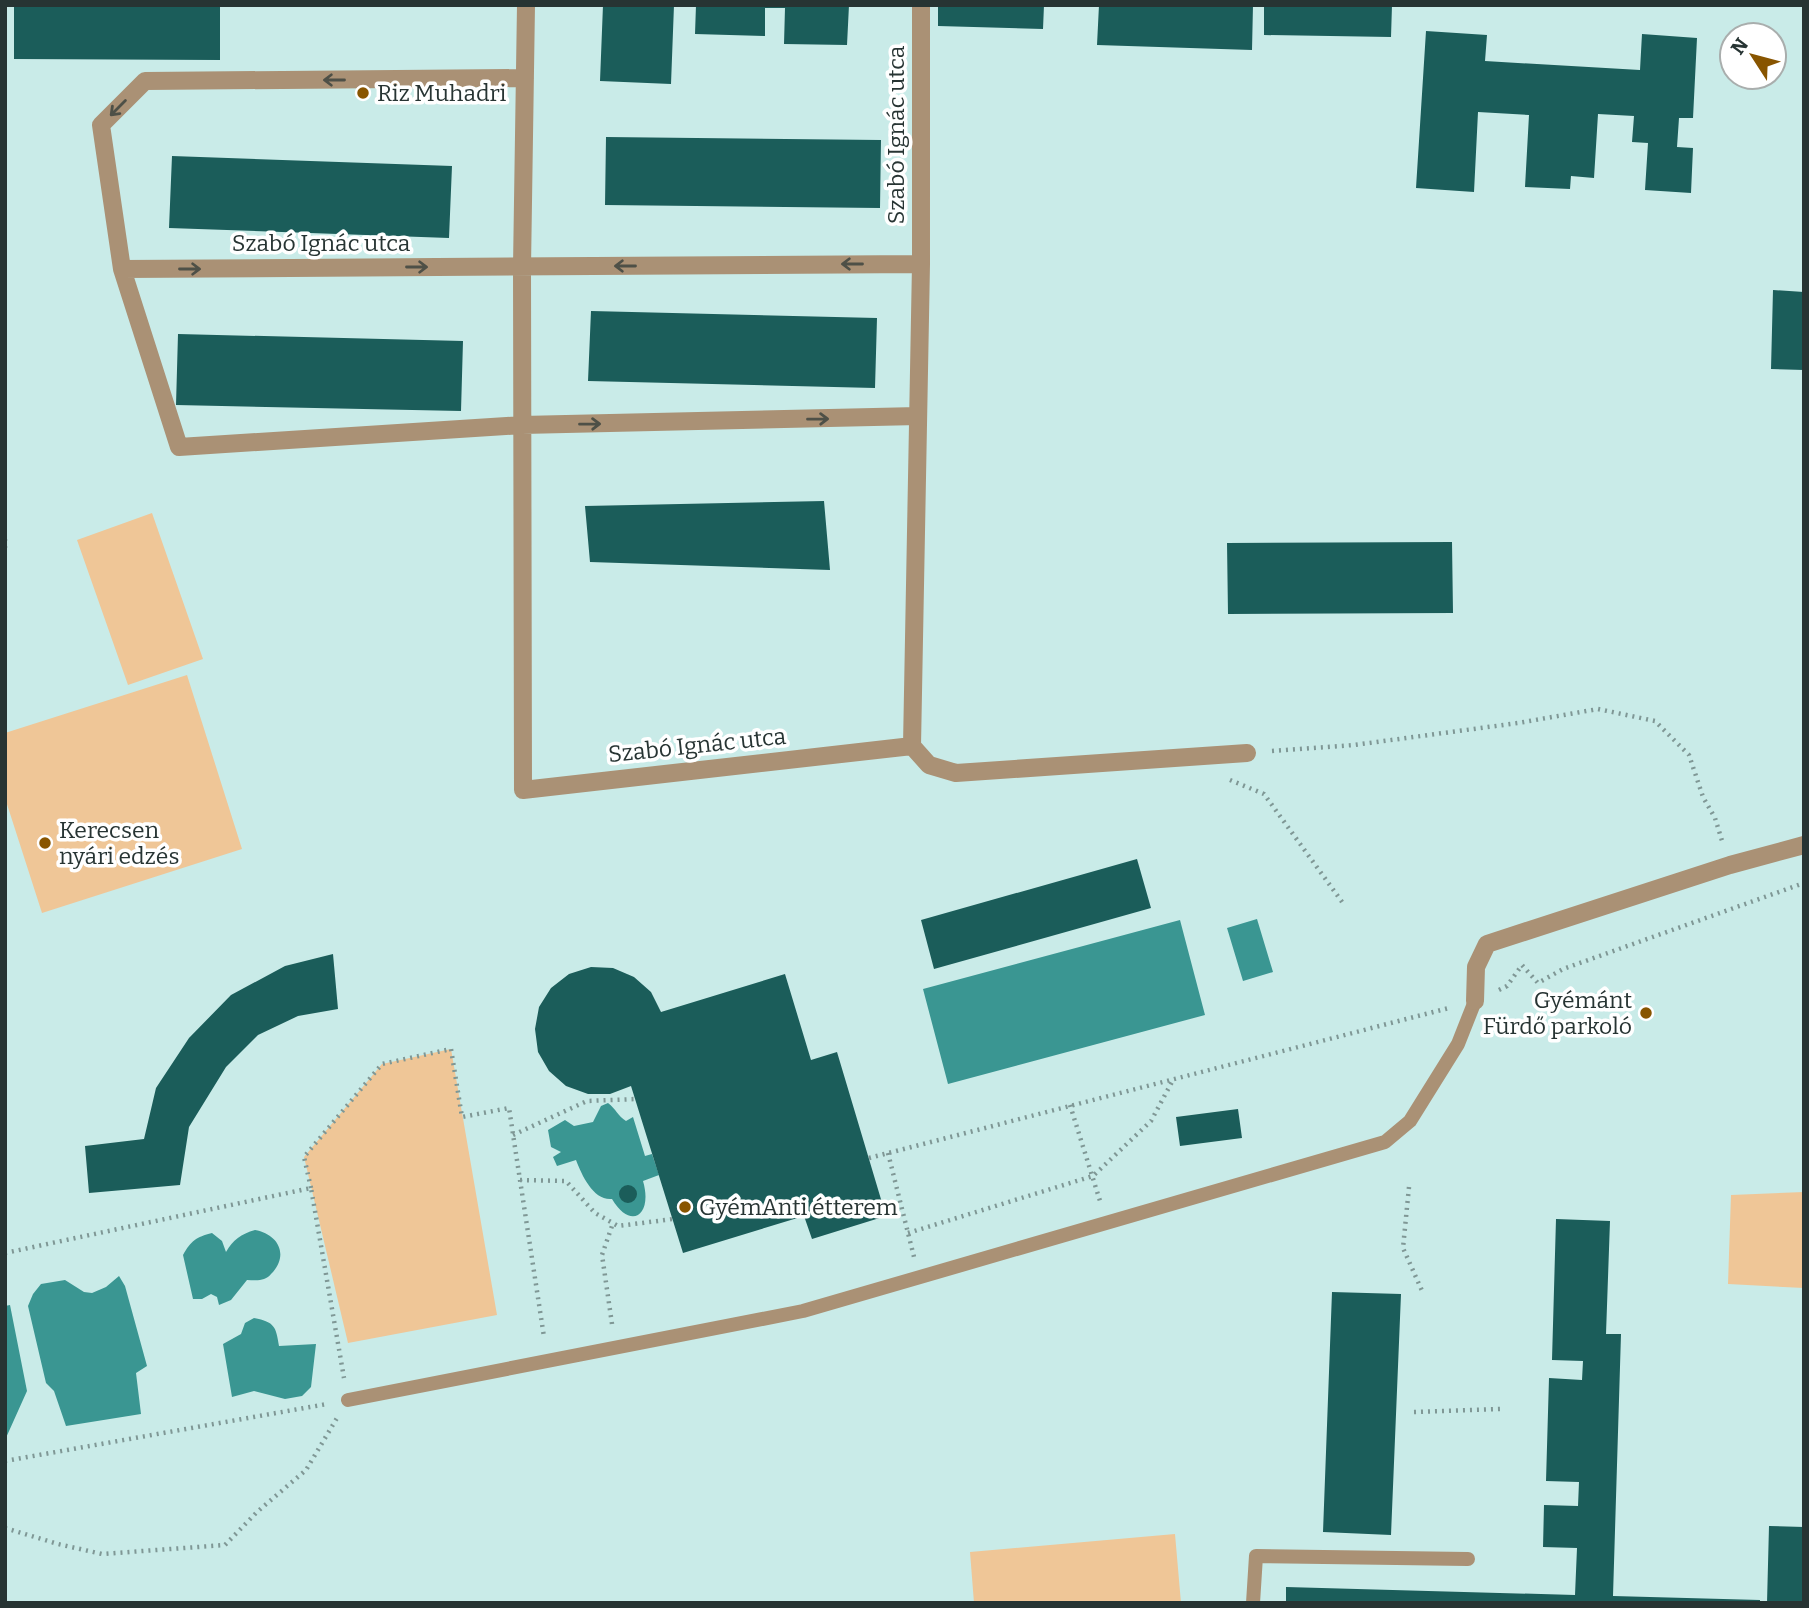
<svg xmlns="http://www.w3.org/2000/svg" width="1809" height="1608" font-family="Bitter,serif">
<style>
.green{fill:#efc697}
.water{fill:#3a9692}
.building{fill:#1b5d5a}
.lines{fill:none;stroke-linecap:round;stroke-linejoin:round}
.path{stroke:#7f9795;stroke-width:4.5;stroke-dasharray:2 5;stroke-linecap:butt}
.lane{stroke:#aa9175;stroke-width:14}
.street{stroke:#aa9175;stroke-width:18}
.oneway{stroke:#4e5047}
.poi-dot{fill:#850;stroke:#fff;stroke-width:2.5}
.labels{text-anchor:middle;stroke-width:7;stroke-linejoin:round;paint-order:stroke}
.poi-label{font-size:23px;fill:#273433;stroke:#fff;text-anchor:start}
.street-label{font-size:23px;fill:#273433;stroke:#fff}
</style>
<rect width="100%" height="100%" fill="#c9ebe8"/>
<path class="green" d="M152,513L203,659L128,685L77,540Z
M187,675L242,849L42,913L5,798V733Z
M451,1049L497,1315L348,1343L304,1157L382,1064Z
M1804,1192V1288L1728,1284L1731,1195Z
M1175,1534L1181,1603H974L970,1552Z"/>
<path class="water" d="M1257,919L1273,972L1243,981L1227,928Z
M1180,920L1205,1015L948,1084L923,989Z
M608,1103C616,1109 618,1116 626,1121L633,1117L645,1156L652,1154L659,1175L643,1181C653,1215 631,1231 612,1199C594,1201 582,1176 576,1160L557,1166L553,1157L561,1152L551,1147L548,1130L565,1120L574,1126L593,1122L601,1106Z
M255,1230C277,1234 289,1253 273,1272C270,1275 269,1277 264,1279C259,1281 252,1280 247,1280L231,1300L219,1305L217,1297L211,1294L202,1299H193L183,1255C191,1241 196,1237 212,1233L222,1241L226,1252C233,1240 241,1234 255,1230Z
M119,1276L125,1286L147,1366L136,1373L141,1414L66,1426L54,1391L46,1383L28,1306L33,1294L41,1284L65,1280L84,1292L92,1293L106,1287Z
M10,1305L27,1391L5,1440V1306Z
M254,1318C275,1322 276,1327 279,1346L316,1344L311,1387L302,1396L285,1399L254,1391L232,1397L223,1344L241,1334L245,1323Z"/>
<path class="building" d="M14,5H220V60L14,59Z
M603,5H674L671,84L600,81Z
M696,5H849L847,45L784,44L785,8H765V36L695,34Z
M938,5H1044L1043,29L938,26Z
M1099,5H1253L1252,50L1097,45Z
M1264,5H1392L1391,37L1264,35Z
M1426,31L1487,35L1485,61L1640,70L1642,34L1697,38L1693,118H1679L1677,147L1693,148L1691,193L1645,190L1648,143L1632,142L1634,116L1598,114L1594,178L1571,176L1570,189L1525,187L1529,115L1478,112L1474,192L1416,188Z
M606,137L881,140L880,208L605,205Z
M172,156L452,166L449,238L169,228Z
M1773,290L1804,292V370L1771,369Z
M591,311L877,318L875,388L588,381Z
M178,334L463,341L461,411L176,405Z
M824,501L830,570L590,562L585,506Z
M1452,542L1453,613L1228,614L1227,543Z
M1137,859L1151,908L934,969L921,920Z
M333,954L338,1009L298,1016L258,1035L226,1067L189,1127L180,1185L89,1193L85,1146L144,1139L156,1088L189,1038L231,995L285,966Z
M591,967L613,968L634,977L651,992L661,1012L785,974L811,1060L837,1052L886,1216L812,1239L804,1216L683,1253L631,1086L610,1094H588L566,1086L549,1071L538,1052L535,1029L539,1007L551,988L569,974Z
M1238,1109L1242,1138L1180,1146L1176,1117Z
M619 1194a9 9 0 1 1 18 0a9 9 0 1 1-18 0Z
M1556,1219L1610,1221L1606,1334H1621L1613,1596L1760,1600V1603H1286V1587L1575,1595L1577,1548L1543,1547L1544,1505L1578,1506L1579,1482L1546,1481L1549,1378L1582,1380L1583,1361L1552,1360Z
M1332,1292L1401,1294L1391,1535L1323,1532Z
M1769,1526L1804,1527V1603H1767Z"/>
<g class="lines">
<path class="path" d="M5,539V550
M1272,751L1354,745L1518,723L1598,709L1655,721L1689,755L1703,797L1715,818L1723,844
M1230,780L1264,794L1345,906
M1499,990L1507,986L1522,965L1538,983L1563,969L1804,883
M1070,1105L1100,1201
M513,1135L587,1101L636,1099
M888,1153L914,1257
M869,1158L1449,1008
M520,1180L566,1181L595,1213L618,1226L673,1219
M1409,1187L1403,1248L1423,1293
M311,1188L304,1157L382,1064L451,1049L462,1117L509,1108L544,1337
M908,1233L1093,1176L1151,1121L1173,1080
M5,1253L311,1188L344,1378
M612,1324L602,1255L613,1223
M1414,1412L1500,1409
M5,1461L327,1404
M5,1528L58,1544L102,1554L225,1545L257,1512L306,1470L337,1418"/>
<path class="lane" d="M348,1400L803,1311L1385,1142L1410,1121L1458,1044L1475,1001
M1253,1603L1256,1556L1468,1559"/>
<path class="street" d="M526,5L522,267L523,790L912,746
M525,78L145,81L101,125L122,269L179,447L522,425L918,416
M122,269L921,264
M912,746L921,264V5
M912,746L929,765L956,773L1247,753
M1475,1001L1476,967L1487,944L1730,865L1804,845"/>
</g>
<defs><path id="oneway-shaft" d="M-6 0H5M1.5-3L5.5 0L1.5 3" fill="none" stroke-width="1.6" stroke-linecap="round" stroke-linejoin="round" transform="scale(1.75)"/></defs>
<g class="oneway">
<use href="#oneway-shaft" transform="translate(334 80) rotate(180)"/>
<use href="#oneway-shaft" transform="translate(118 108) rotate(135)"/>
<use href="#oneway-shaft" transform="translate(852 264) rotate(180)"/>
<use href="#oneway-shaft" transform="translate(625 266) rotate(180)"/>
<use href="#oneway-shaft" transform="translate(417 267)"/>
<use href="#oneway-shaft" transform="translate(190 269)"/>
<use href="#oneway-shaft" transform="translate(818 419) rotate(-1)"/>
<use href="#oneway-shaft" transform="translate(590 424) rotate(-1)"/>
</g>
<g class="poi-dot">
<circle cx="363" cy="93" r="7"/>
<circle cx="45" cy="843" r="7"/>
<circle cx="1646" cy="1013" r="7"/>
<circle cx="685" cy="1207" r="7"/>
</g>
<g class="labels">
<g class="poi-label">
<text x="377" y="101">Riz Muhadri</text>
<text x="59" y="838">Kerecsen<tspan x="59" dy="26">nyári edzés</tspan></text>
<text x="1632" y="1008" text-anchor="end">Gyémánt<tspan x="1632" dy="26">Fürdő parkoló</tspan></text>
<text x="699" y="1215">GyémAnti étterem</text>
</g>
<g class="street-label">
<text transform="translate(896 135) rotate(-90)" y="8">Szabó Ignác utca</text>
<text x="321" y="251">Szabó Ignác utca</text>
<text transform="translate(697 745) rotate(-6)" y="8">Szabó Ignác utca</text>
</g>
</g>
<rect width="1809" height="1608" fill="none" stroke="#273433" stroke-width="14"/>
<g transform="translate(1753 56) rotate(306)"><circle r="33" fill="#ffffff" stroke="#a9aead" stroke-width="2"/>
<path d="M0-5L12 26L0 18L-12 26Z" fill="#885500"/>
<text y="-10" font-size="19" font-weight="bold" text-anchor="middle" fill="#273433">N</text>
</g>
</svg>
